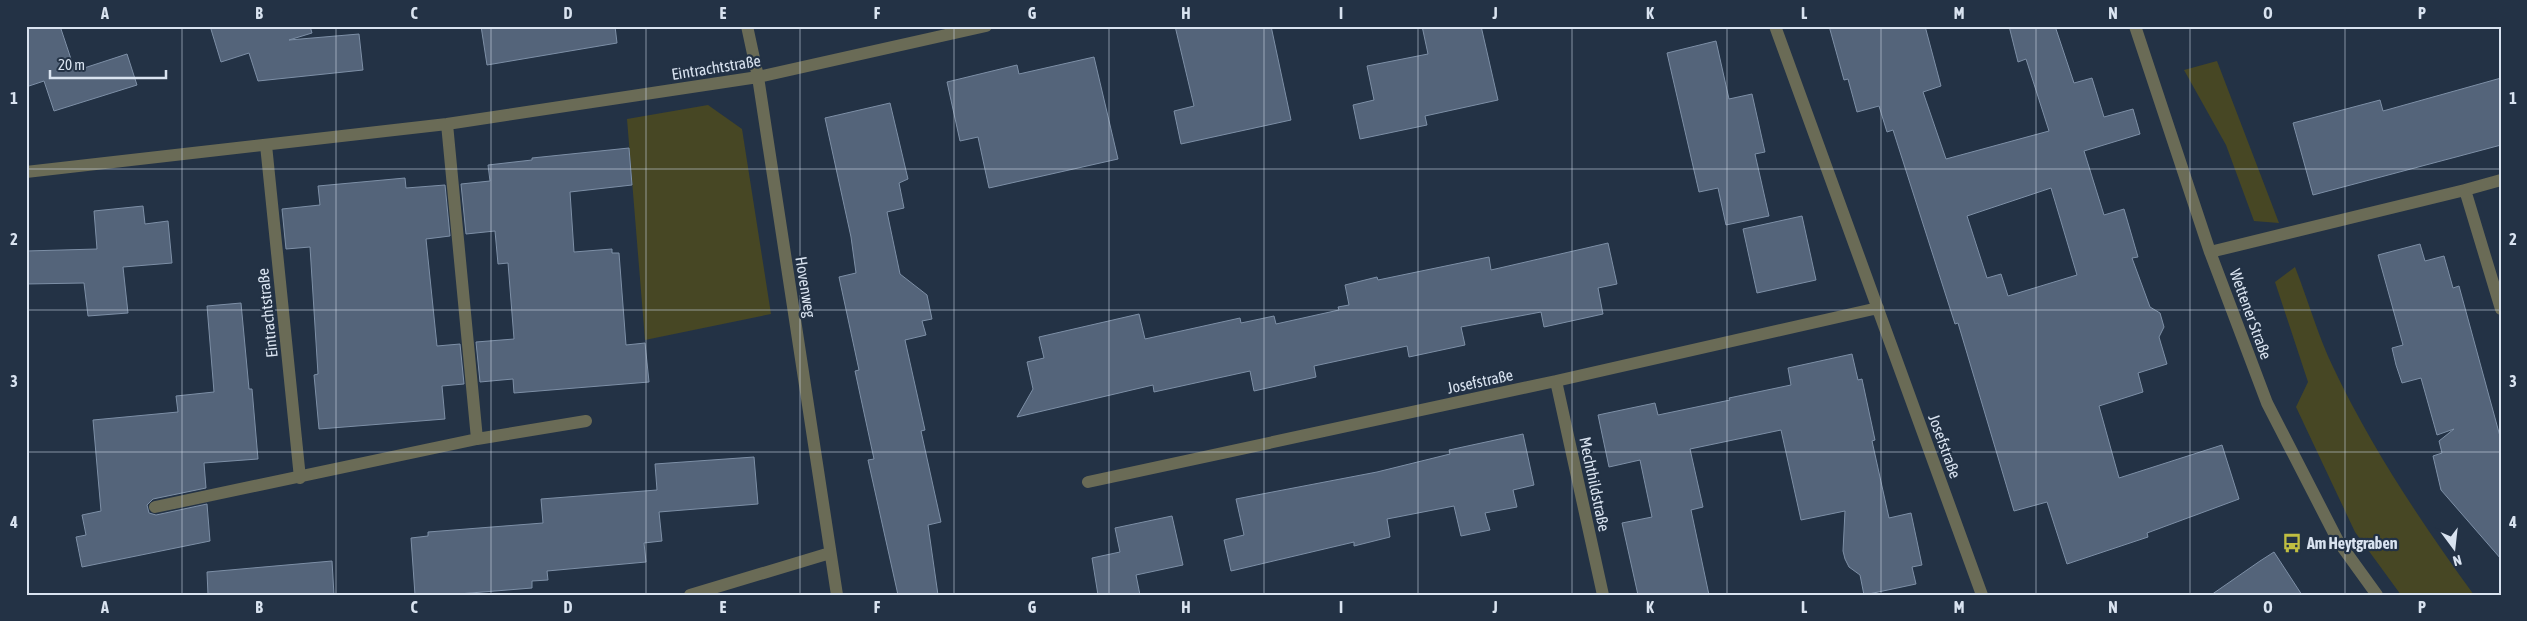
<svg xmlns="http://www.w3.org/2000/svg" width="2527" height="621" font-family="'Asap Condensed',sans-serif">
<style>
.green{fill:#474724}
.building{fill:#54647a;stroke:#7d8fa6;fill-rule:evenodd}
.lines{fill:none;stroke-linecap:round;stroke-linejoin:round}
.minor{stroke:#6a6b56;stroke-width:12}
.grid{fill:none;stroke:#d9e3f0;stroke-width:1;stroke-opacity:0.55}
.labels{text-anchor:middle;stroke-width:4.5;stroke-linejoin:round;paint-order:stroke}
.street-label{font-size:16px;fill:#d9e3f0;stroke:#233245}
.poi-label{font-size:16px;font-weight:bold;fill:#d9e3f0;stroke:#233245;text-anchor:start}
.neatline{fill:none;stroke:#d9e3f0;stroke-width:2}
.grid-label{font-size:16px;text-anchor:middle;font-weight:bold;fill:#d9e3f0}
</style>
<rect width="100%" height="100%" fill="#233245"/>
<path class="green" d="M2217,61L2279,223L2254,221L2226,145L2184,70Z
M708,105L742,129L771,314L645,340L627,119Z
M2295,267C2308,300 2318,336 2333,367C2372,449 2421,522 2474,595H2401L2355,532L2296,407L2308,382L2275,282Z"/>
<path class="building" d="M26,26H60L75,71L127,54L137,85L54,111L44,81L26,87Z
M210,26H310L312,33L289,40L359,34L363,70L258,81L249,53L221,62Z
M481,26H615L617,43L487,65Z
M1175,26H1271L1291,120L1181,144L1174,111L1194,106Z
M1422,26H1481L1498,100L1425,116L1427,125L1360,139L1353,105L1374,100L1367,66L1428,54Z
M1829,26H1925L1941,86L1923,92L1946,159L2049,131L2026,59L2018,62L2009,26H2055L2074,83L2092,78L2104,117L2133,109L2140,134L2084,151L2104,215L2124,209L2138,257L2132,258L2150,307L2160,313L2164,327L2159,337L2167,364L2138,373L2143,392L2099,406L2119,478L2222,445L2239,499L2147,533L2148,537L2067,564L2047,502L2014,511L1958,323L1955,324L1893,130L1887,132L1879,106L1857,112L1848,79L1844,80ZM2051,188L2077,275L2008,296L2001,274L1987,278L1967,216Z
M1716,41L1729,99L1752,94L1765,152L1755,154L1769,216L1726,225L1718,188L1699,192L1667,53Z
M1094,57L1118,159L989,188L978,137L960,141L947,82L1017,65L1019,74Z
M2501,78V145L2313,195L2293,123L2380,100L2383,111Z
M890,103L908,179L899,183L904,208L887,212L900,274L927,295L932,319L922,321L926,335L905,340L925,430L921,431L941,522L928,525L938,595H898L868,460L874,459L855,371L859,370L839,277L856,273L851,237L825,118Z
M629,148L632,185L570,192L574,252L612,249V253H619L626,345L645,343L649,382L514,393L513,379L480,382L476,342L514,339L508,263L498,264L495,231L466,234L461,184L490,181L488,165L532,160V158Z
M405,178L406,188L445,185L450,236L426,239L437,346L460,344L464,384L442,386L445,419L319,429L314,375L318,374L310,247L286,249L282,209L320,205L318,186Z
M143,206L145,224L168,221L172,263L123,267L128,313L88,316L84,283L26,284V251L97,249L94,211Z
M1802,216L1816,280L1757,293L1743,229Z
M1608,243L1617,284L1598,288L1603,314L1544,327L1541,312L1461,327L1465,345L1409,357L1407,346L1314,366L1316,377L1254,391L1250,371L1154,392L1153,385L1017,417L1033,389L1027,362L1044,358L1039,337L1139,314L1145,339L1240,318L1241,323L1274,316L1276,324L1339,310L1338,307L1349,305L1345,285L1377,277L1378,280L1489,257L1491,270Z
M2420,244L2425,261L2444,256L2453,288L2459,286L2501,440V559L2441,490L2433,456L2442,453L2439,441L2454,429L2437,435L2421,378L2402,383L2396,365L2392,348L2403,345L2378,255Z
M241,303L249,389H252L258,459L204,463L206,488L153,499L147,505L149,513L156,515L207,504L210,541L82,567L76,537L86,535L82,515L101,511L93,420L178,412L176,396L214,392L207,306Z
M1852,354L1858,380L1862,379L1875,440L1872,441L1889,518L1911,513L1922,565L1912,567L1916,584L1864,595L1860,575L1849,567L1845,559L1843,551L1845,511L1801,520L1781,430L1690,449L1703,507L1691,510L1709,595H1638L1622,523L1652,517L1640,460L1609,467L1598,415L1655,403L1658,415L1730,400L1729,398L1791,385L1788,368Z
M1523,434L1534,485L1513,490L1517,507L1485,513L1490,530L1461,536L1454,506L1387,519L1390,537L1354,546V542L1231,571L1224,540L1244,535L1236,499L1377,472L1450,454L1449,450Z
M754,457L758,504L659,512L662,541L644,543L646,562L547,571L548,580L532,581V588L446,595H415L411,538L428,536V532L543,523L541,499L657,490L655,464Z
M1172,516L1183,565L1136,575L1140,595H1098L1092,558L1120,552L1115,528Z
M2274,552L2302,595H2211L2260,561Z
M332,561L334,595H208L207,572Z"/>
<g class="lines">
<path class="minor" d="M747,26L758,77L837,595
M1775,26L1982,595
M2135,26L2210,252L2267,403L2338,541L2377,595
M447,124L477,439
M266,145L300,478
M26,172L447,124L758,77L986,26
M2465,190L2501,180
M2210,252L2465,190L2501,309
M1556,381L1603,595
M1088,482L1556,381L1878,308
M155,507L477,439L586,421
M690,595L830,553"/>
</g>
<path class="grid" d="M182,26V595M336,26V595M491,26V595M646,26V595M800,26V595M954,26V595M1109,26V595M1264,26V595M1418,26V595M1572,26V595M1727,26V595M1881,26V595M2036,26V595M2190,26V595M2345,26V595M26,169H2501M26,310H2501M26,452H2501"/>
<defs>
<symbol id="bus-bare" viewBox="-9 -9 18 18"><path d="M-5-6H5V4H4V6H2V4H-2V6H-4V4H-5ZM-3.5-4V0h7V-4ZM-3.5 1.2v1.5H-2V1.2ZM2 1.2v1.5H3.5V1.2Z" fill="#c0be41" stroke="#233245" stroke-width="2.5" paint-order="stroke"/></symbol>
</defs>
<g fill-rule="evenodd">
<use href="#bus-bare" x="2278" y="529" width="28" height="28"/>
</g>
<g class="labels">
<g class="street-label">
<text transform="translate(716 67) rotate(-9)" y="6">Eintrachtstraße</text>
<text transform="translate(806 287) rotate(81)" y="6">Hovenweg</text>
<text transform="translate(267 313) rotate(-96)" y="6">Eintrachtstraße</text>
<text transform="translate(2251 314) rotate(70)" y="6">Wettener Straße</text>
<text transform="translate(1480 381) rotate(-12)" y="6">Josefstraße</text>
<text transform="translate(1945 446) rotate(70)" y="6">Josefstraße</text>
<text transform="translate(1595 484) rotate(78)" y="6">Mechthildstraße</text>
</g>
<g class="poi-label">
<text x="2307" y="549">Am Heytgraben</text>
</g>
</g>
<rect width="2527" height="621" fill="none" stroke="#233245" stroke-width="55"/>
<g transform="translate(2454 548) rotate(165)" stroke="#233245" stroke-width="4" paint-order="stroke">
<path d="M0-4L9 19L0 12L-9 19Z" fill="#d9e3f0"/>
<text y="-8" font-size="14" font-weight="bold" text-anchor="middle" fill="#d9e3f0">N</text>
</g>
<path d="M50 70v8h116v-8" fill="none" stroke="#d9e3f0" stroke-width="2.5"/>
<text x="58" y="70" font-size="15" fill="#d9e3f0" stroke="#233245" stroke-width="4" paint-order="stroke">20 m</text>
<rect x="28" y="28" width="2472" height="566" class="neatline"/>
<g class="grid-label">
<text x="105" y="19">A</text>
<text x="259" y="19">B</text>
<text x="414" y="19">C</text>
<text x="568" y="19">D</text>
<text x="723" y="19">E</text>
<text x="877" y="19">F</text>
<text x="1032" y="19">G</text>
<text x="1186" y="19">H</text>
<text x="1341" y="19">I</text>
<text x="1495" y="19">J</text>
<text x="1650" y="19">K</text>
<text x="1804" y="19">L</text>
<text x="1959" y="19">M</text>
<text x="2113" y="19">N</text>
<text x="2268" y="19">O</text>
<text x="2422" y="19">P</text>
<text x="14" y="104">1</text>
<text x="2513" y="104">1</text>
<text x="14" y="245">2</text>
<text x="2513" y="245">2</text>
<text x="14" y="387">3</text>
<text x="2513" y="387">3</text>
<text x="14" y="528">4</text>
<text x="2513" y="528">4</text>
<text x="105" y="613">A</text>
<text x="259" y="613">B</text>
<text x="414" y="613">C</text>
<text x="568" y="613">D</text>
<text x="723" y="613">E</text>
<text x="877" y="613">F</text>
<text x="1032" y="613">G</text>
<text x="1186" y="613">H</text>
<text x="1341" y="613">I</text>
<text x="1495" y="613">J</text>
<text x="1650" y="613">K</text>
<text x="1804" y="613">L</text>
<text x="1959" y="613">M</text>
<text x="2113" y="613">N</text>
<text x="2268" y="613">O</text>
<text x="2422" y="613">P</text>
</g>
</svg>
